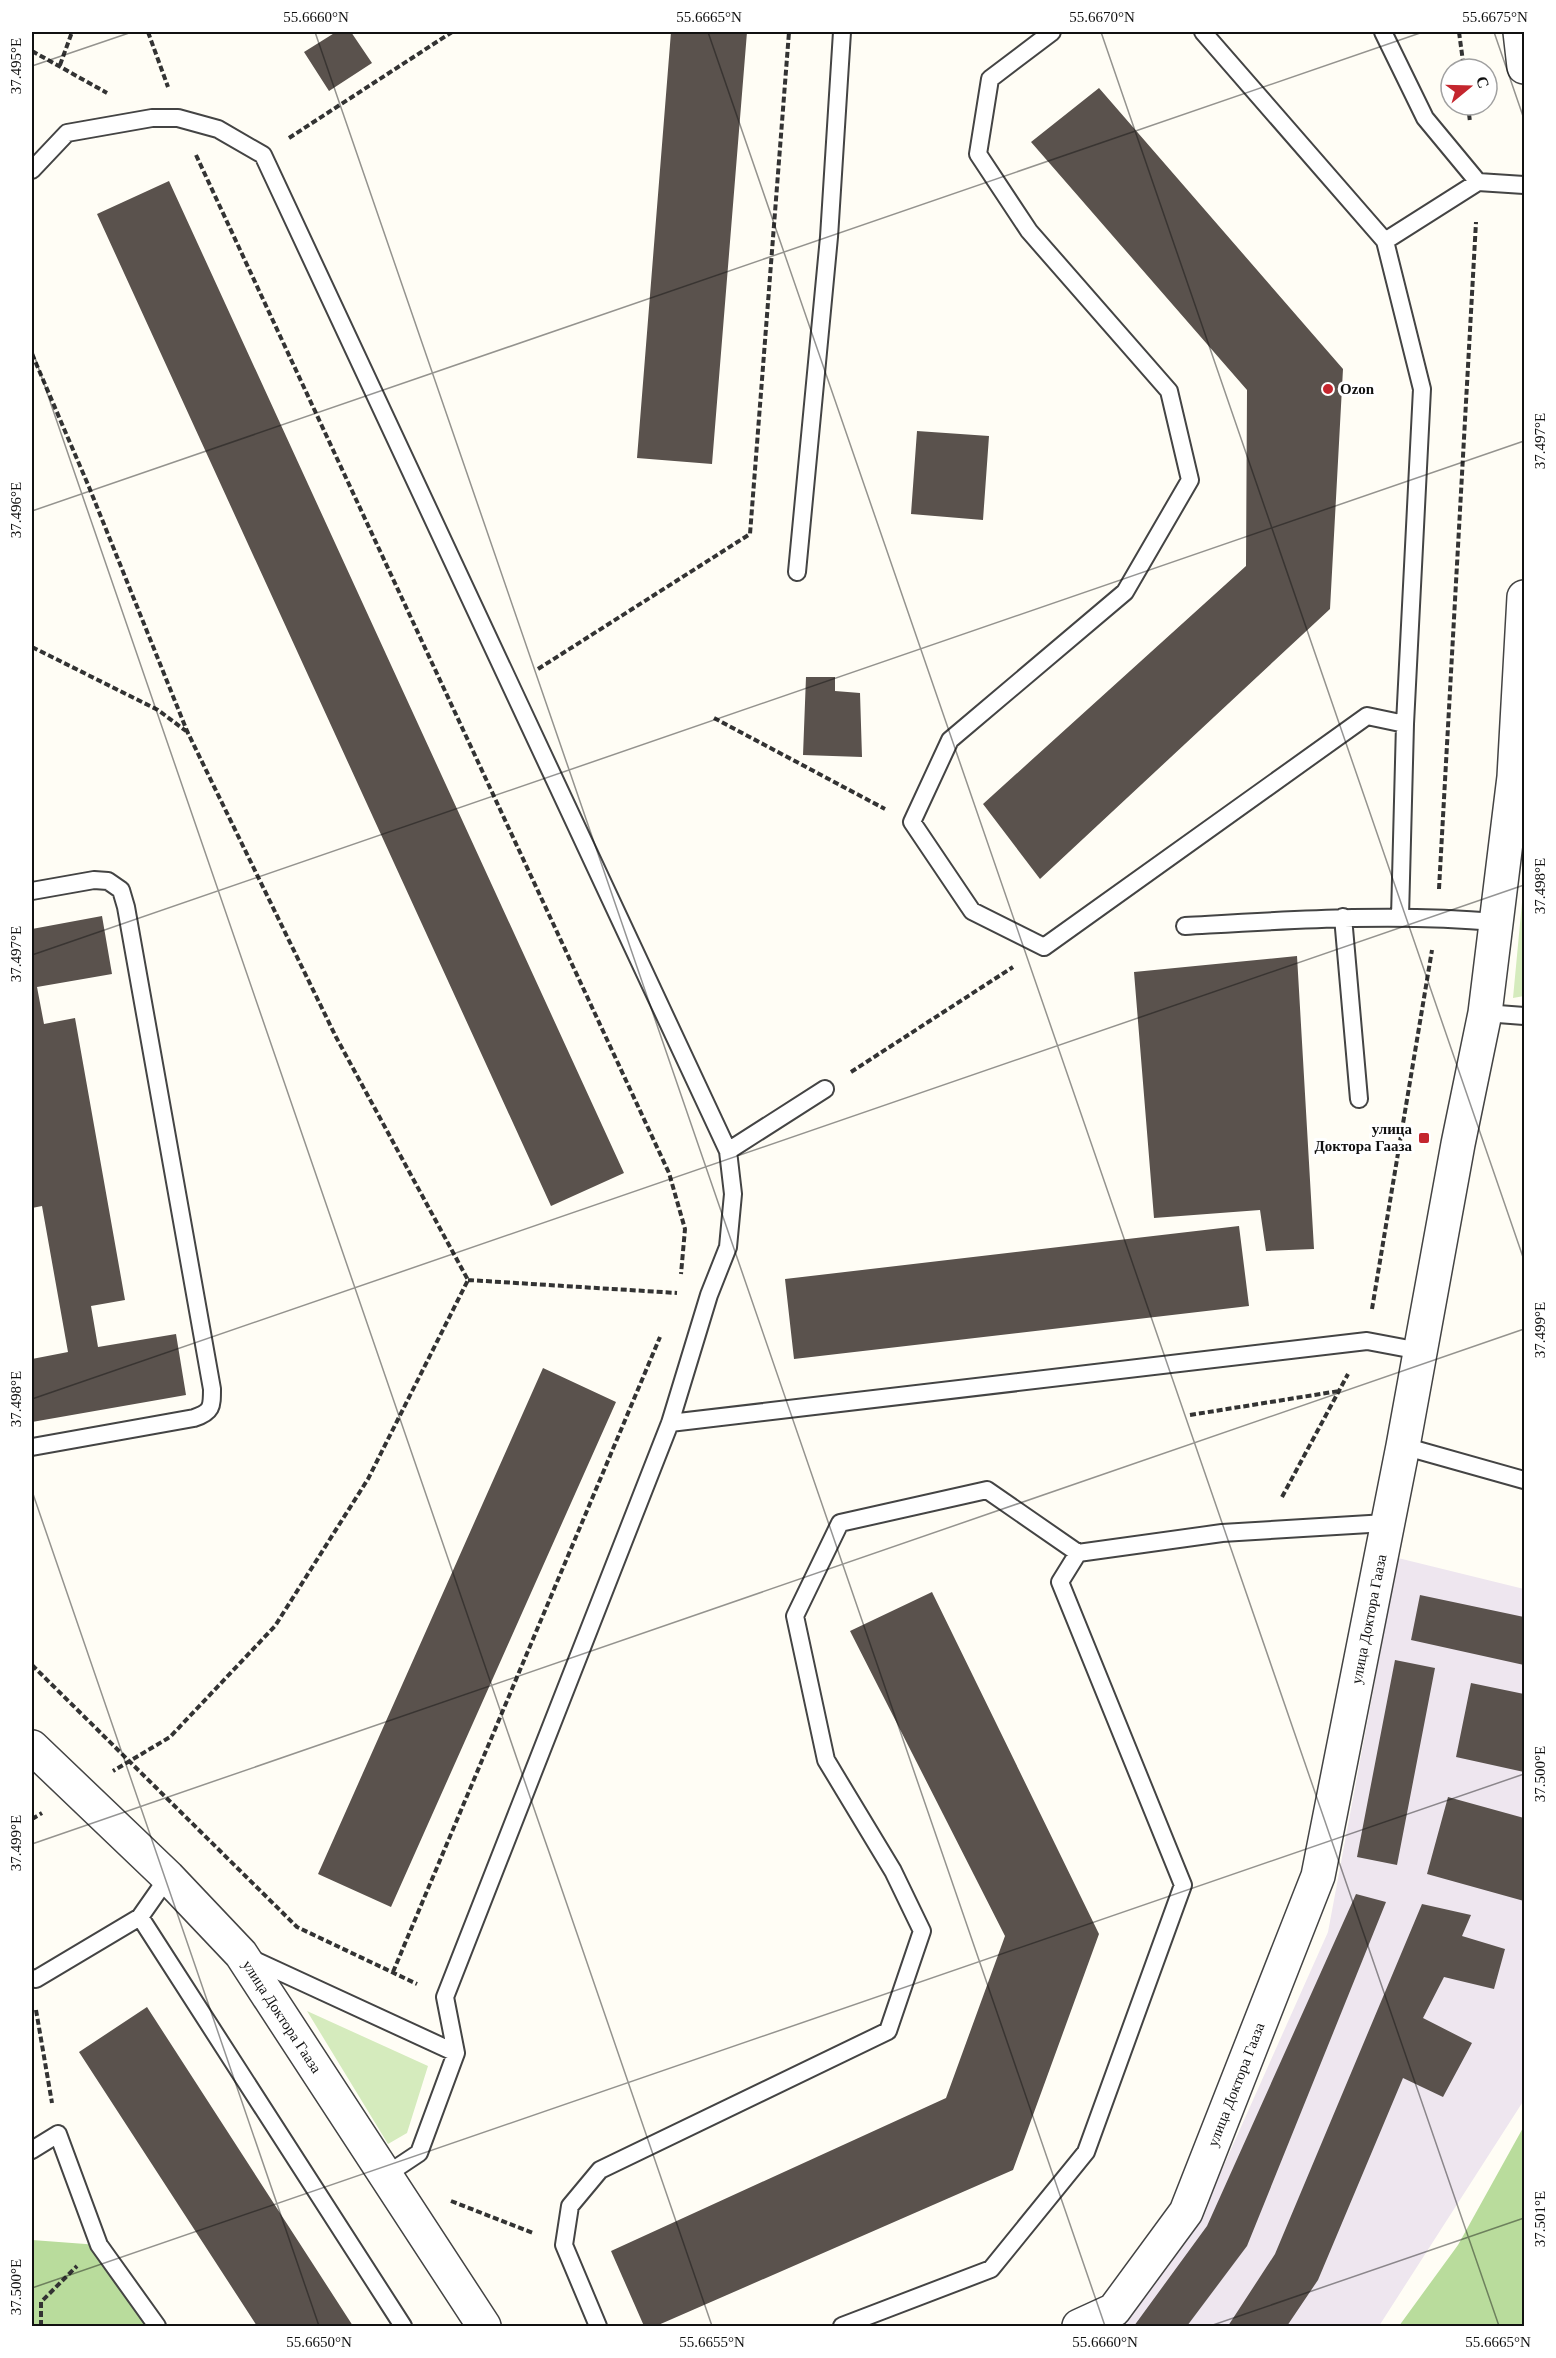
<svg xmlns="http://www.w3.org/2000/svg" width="1556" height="2358" font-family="Georgia,serif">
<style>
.industrial{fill:#eee6ef}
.green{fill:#d5ebbd}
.forest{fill:#b9dc9c}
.building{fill:#5a524d}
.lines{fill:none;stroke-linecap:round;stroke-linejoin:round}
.service-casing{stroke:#444;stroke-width:20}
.minor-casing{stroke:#444;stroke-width:36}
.path{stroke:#333;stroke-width:4;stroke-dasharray:6 3;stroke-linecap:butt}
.service{stroke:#fff;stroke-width:16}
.minor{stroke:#fff;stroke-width:33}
.ticks{fill:none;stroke:#111;stroke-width:1.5;stroke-opacity:0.45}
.poi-dot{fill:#c4262e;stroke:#fff;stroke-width:2}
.labels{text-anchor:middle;stroke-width:6;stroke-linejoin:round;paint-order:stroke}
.poi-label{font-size:15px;font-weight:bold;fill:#111;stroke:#fff;text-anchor:start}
.street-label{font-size:15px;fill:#111;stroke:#fff}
.neatline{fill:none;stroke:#111;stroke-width:2}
.ticks-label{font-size:15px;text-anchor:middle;fill:#111}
</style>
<rect width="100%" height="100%" fill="#fffdf5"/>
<path class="industrial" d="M1398,1558L1524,1589V2100L1379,2326H1122L1199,2221L1328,1932Z"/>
<path class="green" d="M1524,881V996L1513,998Z
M307,2011L428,2066L407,2133L388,2144Z"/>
<path class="forest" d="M1524,2126V2326H1399L1458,2245Z
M32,2240L99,2245L159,2326H32Z"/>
<path class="building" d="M336,32H351L372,63L329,91L304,52Z
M671,32H747L712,464L637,458Z
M1099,88L1343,369L1330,609L1040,879L983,804L1246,566L1247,390L1031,142Z
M169,181L624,1173L551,1206L97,214Z
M917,431L989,436L983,520L911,514Z
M806,677H835V691L860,693L862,757L803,755Z
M102,916L112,974L37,987L44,1024L75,1018L125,1300L91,1306L98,1347L176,1334L186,1395L32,1422V1359L68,1352L42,1206L32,1208V929Z
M1297,956L1314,1249L1266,1251L1260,1210L1154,1218L1134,972Z
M1239,1226L1249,1306L794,1359L785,1279Z
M543,1368L616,1402L391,1907L318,1874Z
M932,1592L1099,1934L1013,2170L656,2326H644L611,2251L946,2098L1005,1936L850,1631Z
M1420,1595L1524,1617V1665L1411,1640Z
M1395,1660L1435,1668L1397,1865L1357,1857Z
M1471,1683L1524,1694V1772L1456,1757Z
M1448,1797L1524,1818V1901L1427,1874Z
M1356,1894L1386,1902L1247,2246L1187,2326H1134L1207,2226Z
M1422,1904L1471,1915L1462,1936L1505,1949L1494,1989L1444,1977L1423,2018L1472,2043L1443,2097L1403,2078L1318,2280L1287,2326H1228L1275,2254Z
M147,2007L353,2326H257L79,2052Z"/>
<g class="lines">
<defs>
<path id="service" d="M1052,32L990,79L978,154L1029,231L1169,391L1190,480L1125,592L950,740L912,822L972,911L1044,947L1367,716L1405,724
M1203,32L1385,241L1422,389L1405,724L1400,917
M1383,32L1425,118L1478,182L1524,185
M32,170L67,133L152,118H178L218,129L263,155L728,1151L733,1194L728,1247L709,1295L670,1423L445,1997L456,2053L419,2153L386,2175
M1385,241L1478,182
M797,572L829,237L842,32
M32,891L94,880L108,881L121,890L126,907L212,1389C212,1407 212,1412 194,1418L32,1447
M1343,917L1359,1099
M1185,926C1291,920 1391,913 1496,922
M1485,1013L1524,1016
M728,1151L825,1089
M670,1423L1367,1341L1420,1351
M1403,1446L1524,1480
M140,1917L403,2326
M250,1958L456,2053
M32,1978L36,1979L140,1917L168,1877
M32,2150L58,2134L99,2245L157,2326
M598,2326L564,2245L570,2206L600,2170L888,2031L922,1931L893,1871L826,1760L795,1616L840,1523L987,1490L1078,1553L1222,1533L1386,1523
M842,2326L991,2269L1086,2152L1183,1885L1060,1582L1078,1553"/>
<g id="minor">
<path d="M1520,32L1524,67"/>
<path id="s1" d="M32,1747L168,1877L241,1954L484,2326"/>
<path id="s2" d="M1079,2326L1114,2310L1186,2212L1318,1876L1403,1446L1458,1144L1485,1013L1514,777L1524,597"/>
</g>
</defs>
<use href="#service" class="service-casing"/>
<use href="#minor" class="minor-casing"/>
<path class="path" d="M148,32L168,87
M1459,32L1464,69
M32,51L107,93
M60,65L72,32
M1468,105L1470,122
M289,138L452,32
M196,155L669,1173L685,1229L681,1274
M32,354L89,487L187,731L336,1037L468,1280L368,1479L275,1626L170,1737L113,1771
M32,647L158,710L186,731
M538,669L750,534L789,32
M714,718L885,809
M1439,889L1476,222
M851,1072L1013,967
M468,1280L677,1293
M1372,1309L1432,950
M1190,1415L1339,1391
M1282,1497L1348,1374
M32,1665L297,1927L417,1984
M32,1819L42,1813
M393,1972L660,1337
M36,2010L52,2103
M451,2201L533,2233
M41,2326V2302L77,2266"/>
<use href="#service" class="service"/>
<use href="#minor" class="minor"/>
</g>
<path class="ticks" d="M315,32L1105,2326M708,32L1499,2326M1101,32L1524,1260M1494,32L1524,119M32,66L132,32M32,349L712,2326M32,511L1423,32M32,955L1524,441M32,1399L1524,885M32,1491L319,2326M32,1844L1524,1329M32,2288L1524,1774M1210,2326L1524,2218"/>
<g class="poi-dot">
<circle cx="1328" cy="389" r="6"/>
<rect x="1418" y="1132" width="12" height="12" rx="3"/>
</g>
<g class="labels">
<g class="poi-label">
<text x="1340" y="394">Ozon</text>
<text x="1412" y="1134" text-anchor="end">улица<tspan x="1412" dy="17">Доктора Гааза</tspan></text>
</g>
<g class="street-label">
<text dy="5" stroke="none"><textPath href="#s2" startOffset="783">улица Доктора Гааза</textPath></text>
<text dy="5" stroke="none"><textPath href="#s1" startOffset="369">улица Доктора Гааза</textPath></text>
<text dy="5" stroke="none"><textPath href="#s2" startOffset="297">улица Доктора Гааза</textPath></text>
</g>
</g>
<rect width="1556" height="2358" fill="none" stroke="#ffffff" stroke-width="66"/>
<g transform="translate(1469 87) rotate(71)"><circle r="28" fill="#ffffff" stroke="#a0a0a0" stroke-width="1.5"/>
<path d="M0-4.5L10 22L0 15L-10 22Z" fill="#c4262e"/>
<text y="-9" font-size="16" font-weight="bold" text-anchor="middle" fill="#111111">С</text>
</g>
<rect x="33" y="33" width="1490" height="2292" class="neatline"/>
<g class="ticks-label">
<text x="316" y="22">55.6660°N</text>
<text x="709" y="22">55.6665°N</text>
<text x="1102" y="22">55.6670°N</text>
<text x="1495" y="22">55.6675°N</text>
<text transform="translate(16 66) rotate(-90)" y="5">37.495°E</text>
<text transform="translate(1540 441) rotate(-90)" y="5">37.497°E</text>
<text transform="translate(16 510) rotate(-90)" y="5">37.496°E</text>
<text transform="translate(1540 886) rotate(-90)" y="5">37.498°E</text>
<text transform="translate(16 954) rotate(-90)" y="5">37.497°E</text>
<text transform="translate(1540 1330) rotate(-90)" y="5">37.499°E</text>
<text transform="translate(16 1399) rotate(-90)" y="5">37.498°E</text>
<text transform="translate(1540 1774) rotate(-90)" y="5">37.500°E</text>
<text transform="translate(16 1843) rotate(-90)" y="5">37.499°E</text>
<text transform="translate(1540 2219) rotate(-90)" y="5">37.501°E</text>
<text transform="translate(16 2287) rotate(-90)" y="5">37.500°E</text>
<text x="319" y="2347">55.6650°N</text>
<text x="712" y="2347">55.6655°N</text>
<text x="1105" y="2347">55.6660°N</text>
<text x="1498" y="2347">55.6665°N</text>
</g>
</svg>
